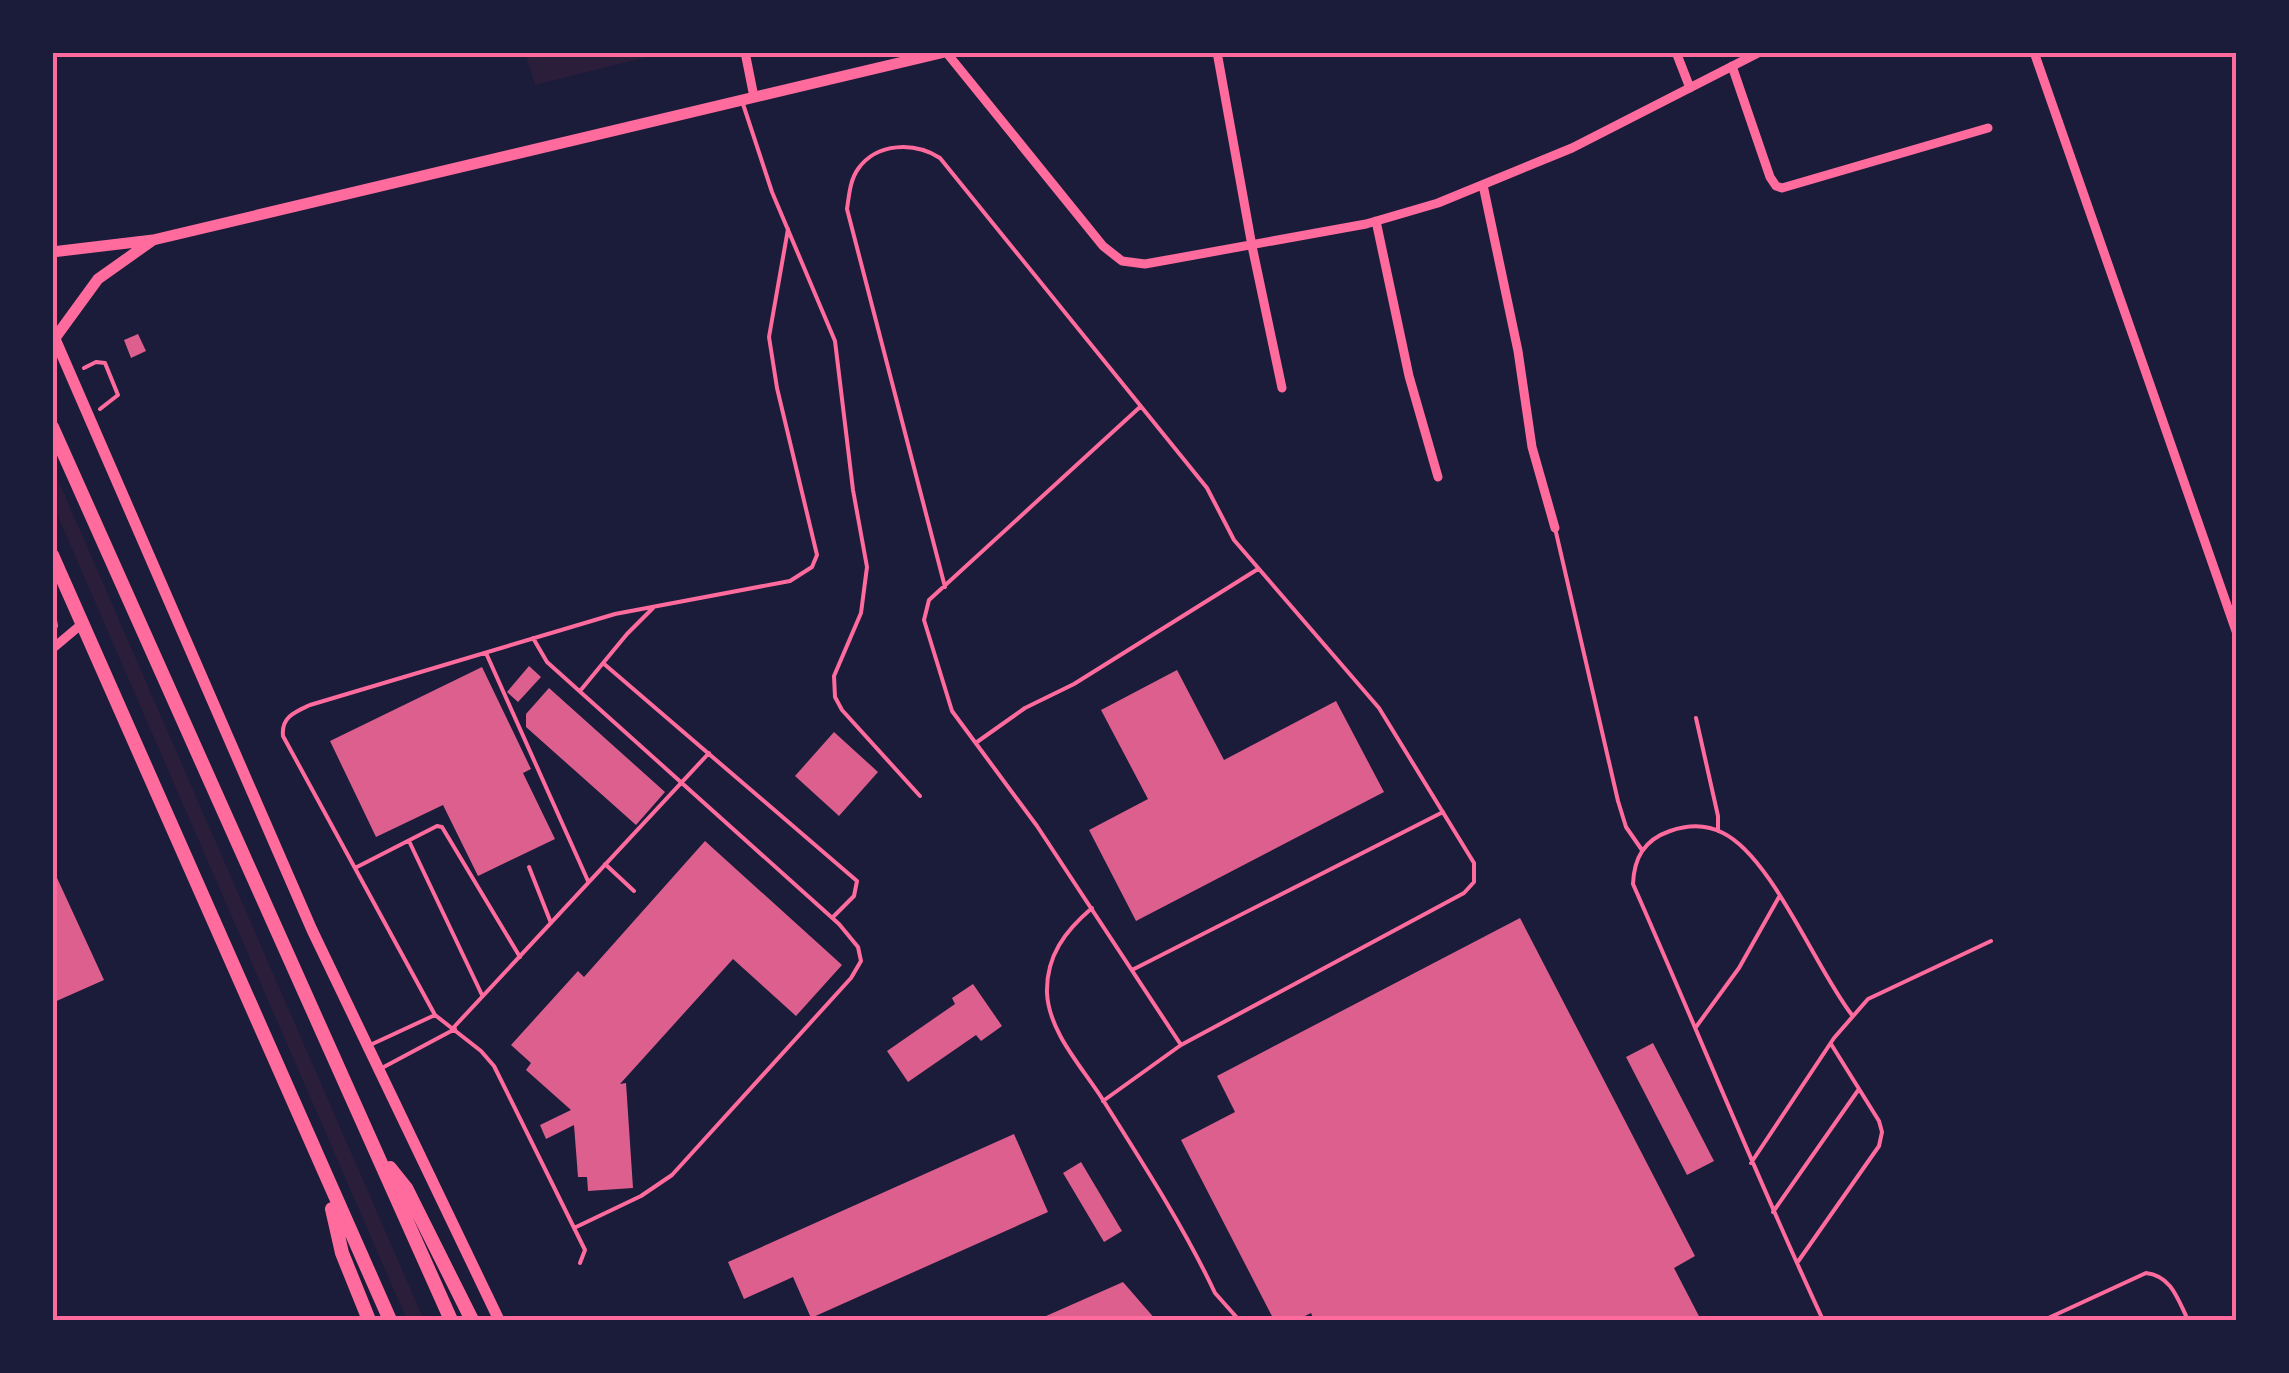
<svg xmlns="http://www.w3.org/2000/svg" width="2289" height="1373" font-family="Manrope,sans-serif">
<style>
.green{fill:#2a1e3b}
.building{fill:#dd5f8e}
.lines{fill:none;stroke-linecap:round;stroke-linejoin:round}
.path{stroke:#ff6b9d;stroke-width:4}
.service{stroke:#ff6b9d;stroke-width:4}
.minor{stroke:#ff6b9d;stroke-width:9}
.tertiary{stroke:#ff6b9d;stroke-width:11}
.trunk{stroke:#ff6b9d;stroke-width:14}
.neatline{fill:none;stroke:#ff6b9d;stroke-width:4}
</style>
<rect width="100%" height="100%" fill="#1b1b3a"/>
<path class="green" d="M525,52H663V53L535,85Z
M52,466L424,1320H407L53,505Z"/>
<path class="building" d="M138,334L146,351L131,358L124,340Z
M529,666L541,677L518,702L507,692Z
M482,667L531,769L523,773L555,839L478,876L443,805L376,837L330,741Z
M1177,670L1224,760L1336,701L1384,792L1136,921L1089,830L1148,799L1101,710Z
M549,688L665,792L636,825L526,727V714Z
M834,732L878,772L839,816L795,776Z
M705,841L842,965L796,1016L733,959L620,1084L626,1083L633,1188L588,1191L587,1177H578L574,1125L546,1139L540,1125L571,1110L526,1070L531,1063L511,1045L578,971L584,977Z
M52,867L104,980L52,1003Z
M1520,918L1695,1256L1674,1268L1701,1320H1314L1311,1313L1297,1320H1274L1181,1140L1235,1112L1217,1076Z
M973,984L1002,1026L981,1041L976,1035L908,1082L887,1051L955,1004L952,998Z
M1653,1043L1714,1161L1687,1175L1626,1057Z
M1014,1134L1048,1212L811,1318L793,1277L744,1299L728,1262Z
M1081,1162L1122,1231L1104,1242L1063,1173Z
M1123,1282L1156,1320H1037Z"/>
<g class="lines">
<path class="path" d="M84,368L96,362L105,363L118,395L100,409
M52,602L56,626"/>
<path class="service" d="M743,104L772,192L835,341L853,490L867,567L861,613L834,676L835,697L842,710L920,796
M1140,407L929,600L924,620L952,711L1037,826L1181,1045
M1555,528L1618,801L1626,827L1642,850
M945,587L847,209C849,196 850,180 858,169C877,142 915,142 940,158L1207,488L1234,540L1379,708L1474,863V882L1464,893L1181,1045L1103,1101
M533,638L547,662L839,924L858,947L861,961L851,978L672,1175L641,1196L574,1228
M486,653L588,881
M603,663L857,881L854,896L833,917
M580,691L627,634L653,608
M1696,718L1718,816V831
M977,742L1025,708L1074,684L1258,569
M409,841L482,995
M605,864L634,891
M529,867L551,923
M355,868L437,826L442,827L520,957
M1092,908C1065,931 1046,956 1047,993C1049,1033 1083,1068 1103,1100C1142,1162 1184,1227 1215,1293L1239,1320
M1132,970L1443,812
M435,1015L283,736C281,717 295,712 310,705L615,614L790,581L812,567L817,555L777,388L769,337L788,229
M454,1027L709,753
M1696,1027L1739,968L1779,897
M368,1046L435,1015L481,1051L494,1066L585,1250L580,1263
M380,1069L455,1029
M1751,1163L1834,1038L1868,999L1991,941
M1773,1212L1859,1089
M1797,1263L1879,1146L1882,1132L1879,1121L1831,1044
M1823,1320C1756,1176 1697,1029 1633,884C1634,858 1644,840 1670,831C1687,825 1706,824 1723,833C1772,857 1816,969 1852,1015
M2044,1320L2146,1273C2172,1276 2178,1300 2188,1320"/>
<path class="minor" d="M745,52L754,97
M946,52L1103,246L1122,261L1145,264L1366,224L1438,203L1572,148L1760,52
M1217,52L1252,246L1282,388
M1676,52L1690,88
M2034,52L2236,631
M1732,66L1770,177L1776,186L1782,188L1988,128
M1483,185L1518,351L1532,447L1555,528
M1376,221L1409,376L1438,477
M52,649L83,623"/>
<path class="tertiary" d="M153,240L945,52
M52,252L153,240L98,279L55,338
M52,332L312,930L499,1320"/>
<path class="trunk" d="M52,427L451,1320
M52,555L390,1320
M390,1168L406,1188L472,1320
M332,1209L342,1253L369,1320"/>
</g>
<rect width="2289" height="1373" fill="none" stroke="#1b1b3a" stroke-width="110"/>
<rect x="55" y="55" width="2179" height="1263" class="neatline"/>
</svg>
